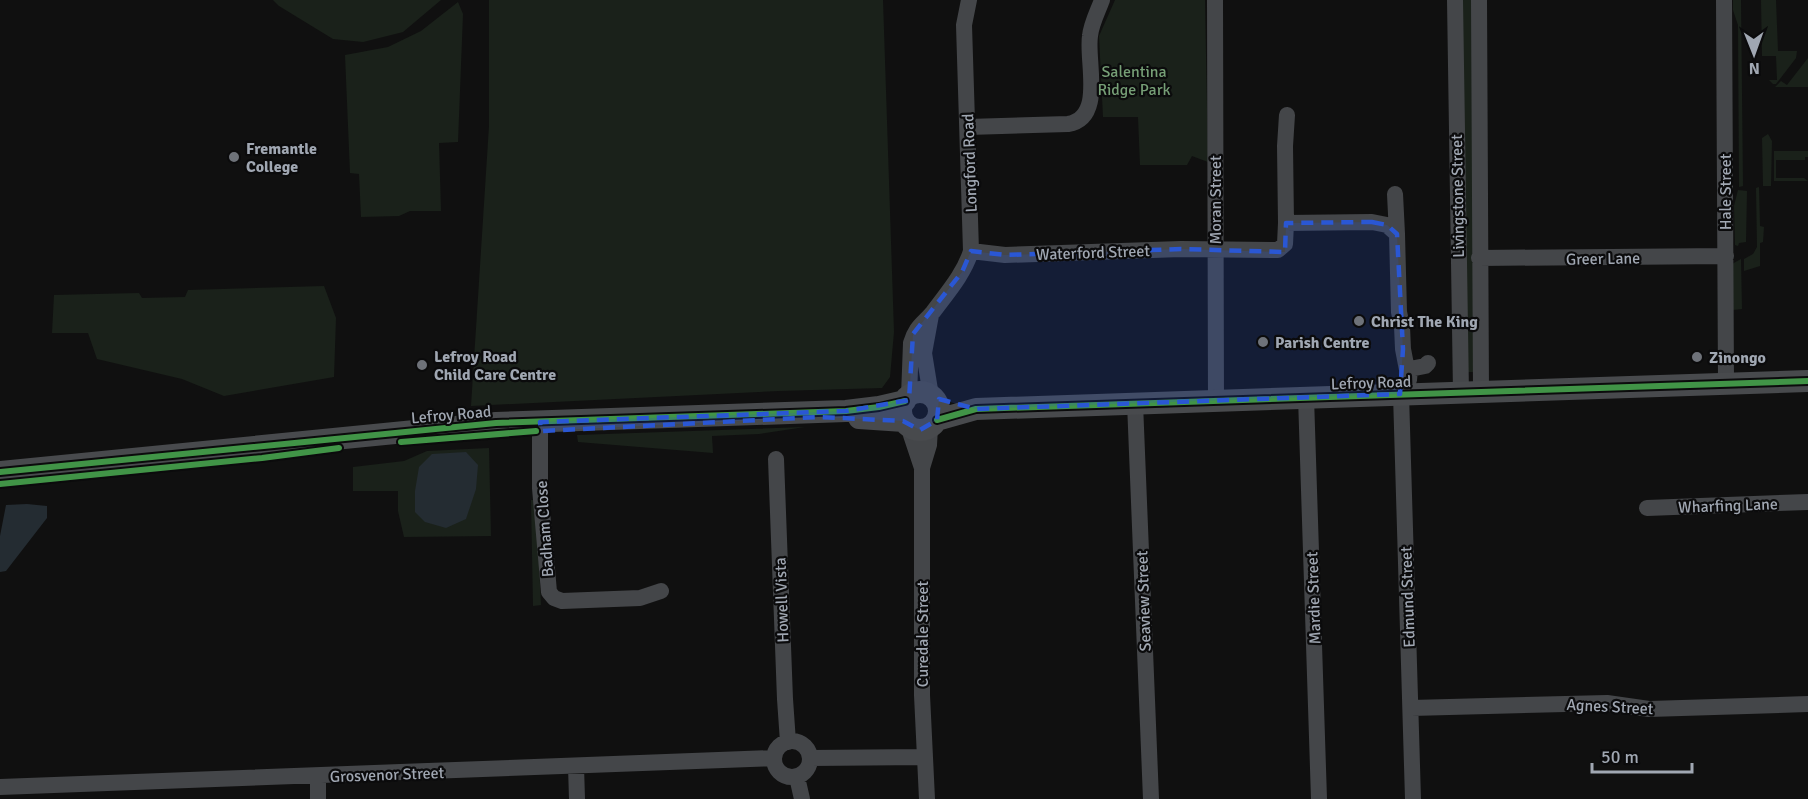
<svg xmlns="http://www.w3.org/2000/svg" width="1808" height="799" font-family="Signika,sans-serif">
<style>
.green{fill:#1a211a}
.water{fill:#242c32}
.lines{fill:none;stroke-linecap:round;stroke-linejoin:round}
.street{stroke:#444649;stroke-width:16}
.secondary{stroke:#484a4d;stroke-width:22}
.cycleway-casing{stroke:#0b0b0c;stroke-width:10}
.cycleway{stroke:#419447;stroke-width:6}
.marked{fill:#2a57d4;fill-opacity:0.2;stroke:#2a57d4;stroke-width:4.5;stroke-dasharray:12 8;stroke-linejoin:round}
.poi-dot{fill:#6e7279;stroke:#0b0b0c;stroke-width:2}
.labels{text-anchor:middle;stroke-width:4.5;stroke-linejoin:round;paint-order:stroke}
.park-label{font-size:16px;fill:#769f76;stroke:#0b0b0c}
.poi-label{font-size:16px;font-weight:bold;fill:#a0a7b2;stroke:#0b0b0c;text-anchor:start}
.street-label{font-size:16px;fill:#a0a7b2;stroke:#0b0b0c}
</style>
<rect width="100%" height="100%" fill="#101010"/>
<path class="green" d="M273,0H441L403,32L363,42L333,39L279,6Z
M489,0H883L894,332L890,377L882,388L779,391L471,406L489,126Z
M1115,0H1205L1208,162L1192,156L1187,165H1140L1138,117H1103L1099,36Z
M1462,0H1472L1474,372H1468Z
M1733,0H1741L1743,186L1739,187L1738,25L1733,10Z
M1761,0H1776L1778,51H1797L1796,58L1776,84H1773L1769,80H1777L1776,56H1762Z
M458,2L463,14L458,142L439,143L441,211H410L399,216L361,217L359,174L350,173L345,55L388,47L421,31Z
M1808,58V87H1775L1781,81L1787,85Z
M1768,134L1772,141L1771,186H1763L1762,138Z
M1774,151H1808V157H1805V160H1776V178H1804L1808,181H1774Z
M1759,187L1760,226L1764,227L1763,242L1760,243V266L1744,271V259L1753,254L1757,247L1756,188Z
M1738,190L1747,191L1746,242L1739,243L1738,246L1735,245L1734,206Z
M1741,259L1742,309L1733,310L1732,264Z
M324,286L336,318L334,377L224,396L182,379L97,359L88,333H52L54,295L139,293L142,298L185,297L188,290Z
M805,427L759,434L712,436L713,453L578,442L577,435Z
M489,448L491,536L404,537L398,511V491H353V467L404,461L427,451Z
M531,500H536L541,605L533,606Z"/>
<path class="water" d="M466,452L478,465L476,489L466,519L446,528L425,522L415,512V491L419,467L432,454Z
M27,504L47,506V518L6,571L0,572V536L6,505Z"/>
<g class="lines">
<path class="street" d="M1215,0L1216,401
M1455,0L1461,393
M1479,0L1481,392
M1724,0L1726,383
M1287,115L1285,146L1286,223L1372,222L1387,225L1397,234L1399,312L1402,326L1403,349L1408,375
M968,127L1068,124C1105,118 1086,61 1090,36C1091,24 1098,11 1102,0
M1395,194L1397,234
M971,251L1005,255L1181,249L1278,250L1285,244L1286,223
M1479,258L1726,256
M931,315L924,353L931,396
M1409,380L1410,369L1425,366L1428,363
M1401,394L1413,799
M909,396L911,343C916,326 923,324 933,312C947,293 964,274 971,251L964,25L969,0
M1306,397L1319,799
M1135,403L1151,799
M540,422V488L549,592L554,598L562,601L640,598L661,591
M910,427L911,435L922,468
M776,459L785,699L788,742
M1647,508L1808,502
M1411,708L1607,703L1649,709L1808,704
M774 759a18 18 0 1 1 36 0a18 18 0 1 1-36 0Z
M810,758L925,757
M576,766L577,799
M318,776V799
M797,777L802,799
M0,787L774,758
M927,799L922,695V468L929,445L930,427"/>
<path class="secondary" d="M901 411a19 19 0 1 1 38 0a19 19 0 1 1-38 0Z
M859,418L904,421
M937,420L976,409L1808,381
M0,472L496,423L846,411L879,407L905,401"/>
<defs>
<path id="cycleway" d="M937,420L976,409L1808,381
M401,442L536,431
M0,472L496,423L846,411L879,407L905,401
M0,484L262,458L339,448"/>
</defs>
<use href="#cycleway" class="cycleway-casing"/>
<use href="#cycleway" class="cycleway"/>
</g>
<path class="marked" d="M1372,222L1387,225L1397,234L1403,349L1400,394L976,409L939,399L937,420L920,430L903,421L820,417L541,431L540,422L846,411L909,400L913,334L962,272L971,251L1005,255L1181,249L1285,252L1286,223Z"/>
<g class="poi-dot">
<circle cx="234" cy="157" r="6"/>
<circle cx="1359" cy="321" r="6"/>
<circle cx="1263" cy="342" r="6"/>
<circle cx="1697" cy="357" r="6"/>
<circle cx="422" cy="365" r="6"/>
</g>
<g class="labels">
<g class="park-label">
<text x="1134" y="77">Salentina<tspan x="1134" dy="18">Ridge Park</tspan></text>
</g>
<g class="poi-label">
<text x="246" y="154">Fremantle<tspan x="246" dy="18">College</tspan></text>
<text x="1371" y="327">Christ The King</text>
<text x="1275" y="348">Parish Centre</text>
<text x="434" y="362">Lefroy Road<tspan x="434" dy="18">Child Care Centre</tspan></text>
<text x="1709" y="363">Zinongo</text>
</g>
<g class="street-label">
<text transform="translate(969 163) rotate(-92)" y="6">Longford Road</text>
<text transform="translate(1725 192) rotate(-90)" y="6">Hale Street</text>
<text transform="translate(1457 196) rotate(-91)" y="6">Livingstone Street</text>
<text transform="translate(1215 200) rotate(-90)" y="6">Moran Street</text>
<text transform="translate(1093 252) rotate(-2)" y="6">Waterford Street</text>
<text transform="translate(1603 258) rotate(-1)" y="6">Greer Lane</text>
<text transform="translate(1371 382) rotate(-2)" y="6">Lefroy Road</text>
<text transform="translate(451 414) rotate(-5)" y="6">Lefroy Road</text>
<text transform="translate(1728 505) rotate(-2)" y="6">Wharfing Lane</text>
<text transform="translate(544 529) rotate(-94)" y="6">Badham Close</text>
<text transform="translate(1407 597) rotate(-92)" y="6">Edmund Street</text>
<text transform="translate(1313 598) rotate(-92)" y="6">Mardie Street</text>
<text transform="translate(781 600) rotate(-92)" y="6">Howell Vista</text>
<text transform="translate(1143 601) rotate(-92)" y="6">Seaview Street</text>
<text transform="translate(922 634) rotate(-90)" y="6">Curedale Street</text>
<text transform="translate(1610 706) rotate(3)" y="6">Agnes Street</text>
<text transform="translate(387 774) rotate(-2)" y="6">Grosvenor Street</text>
</g>
</g>
<g transform="translate(1754 54) rotate(179)" stroke="#0b0b0c" stroke-width="4.5" paint-order="stroke">
<path d="M0-4.5L10 22L0 15L-10 22Z" fill="#a0a7b2"/>
<text y="-9" font-size="16" font-weight="bold" text-anchor="middle" fill="#a0a7b2">N</text>
</g>
<path d="M1592 763v9h100v-9" fill="none" stroke="#a0a7b2" stroke-width="3"/>
<text x="1601" y="763" font-size="18" fill="#a0a7b2" stroke="#0b0b0c" stroke-width="4.5" paint-order="stroke">50 m</text>
</svg>
